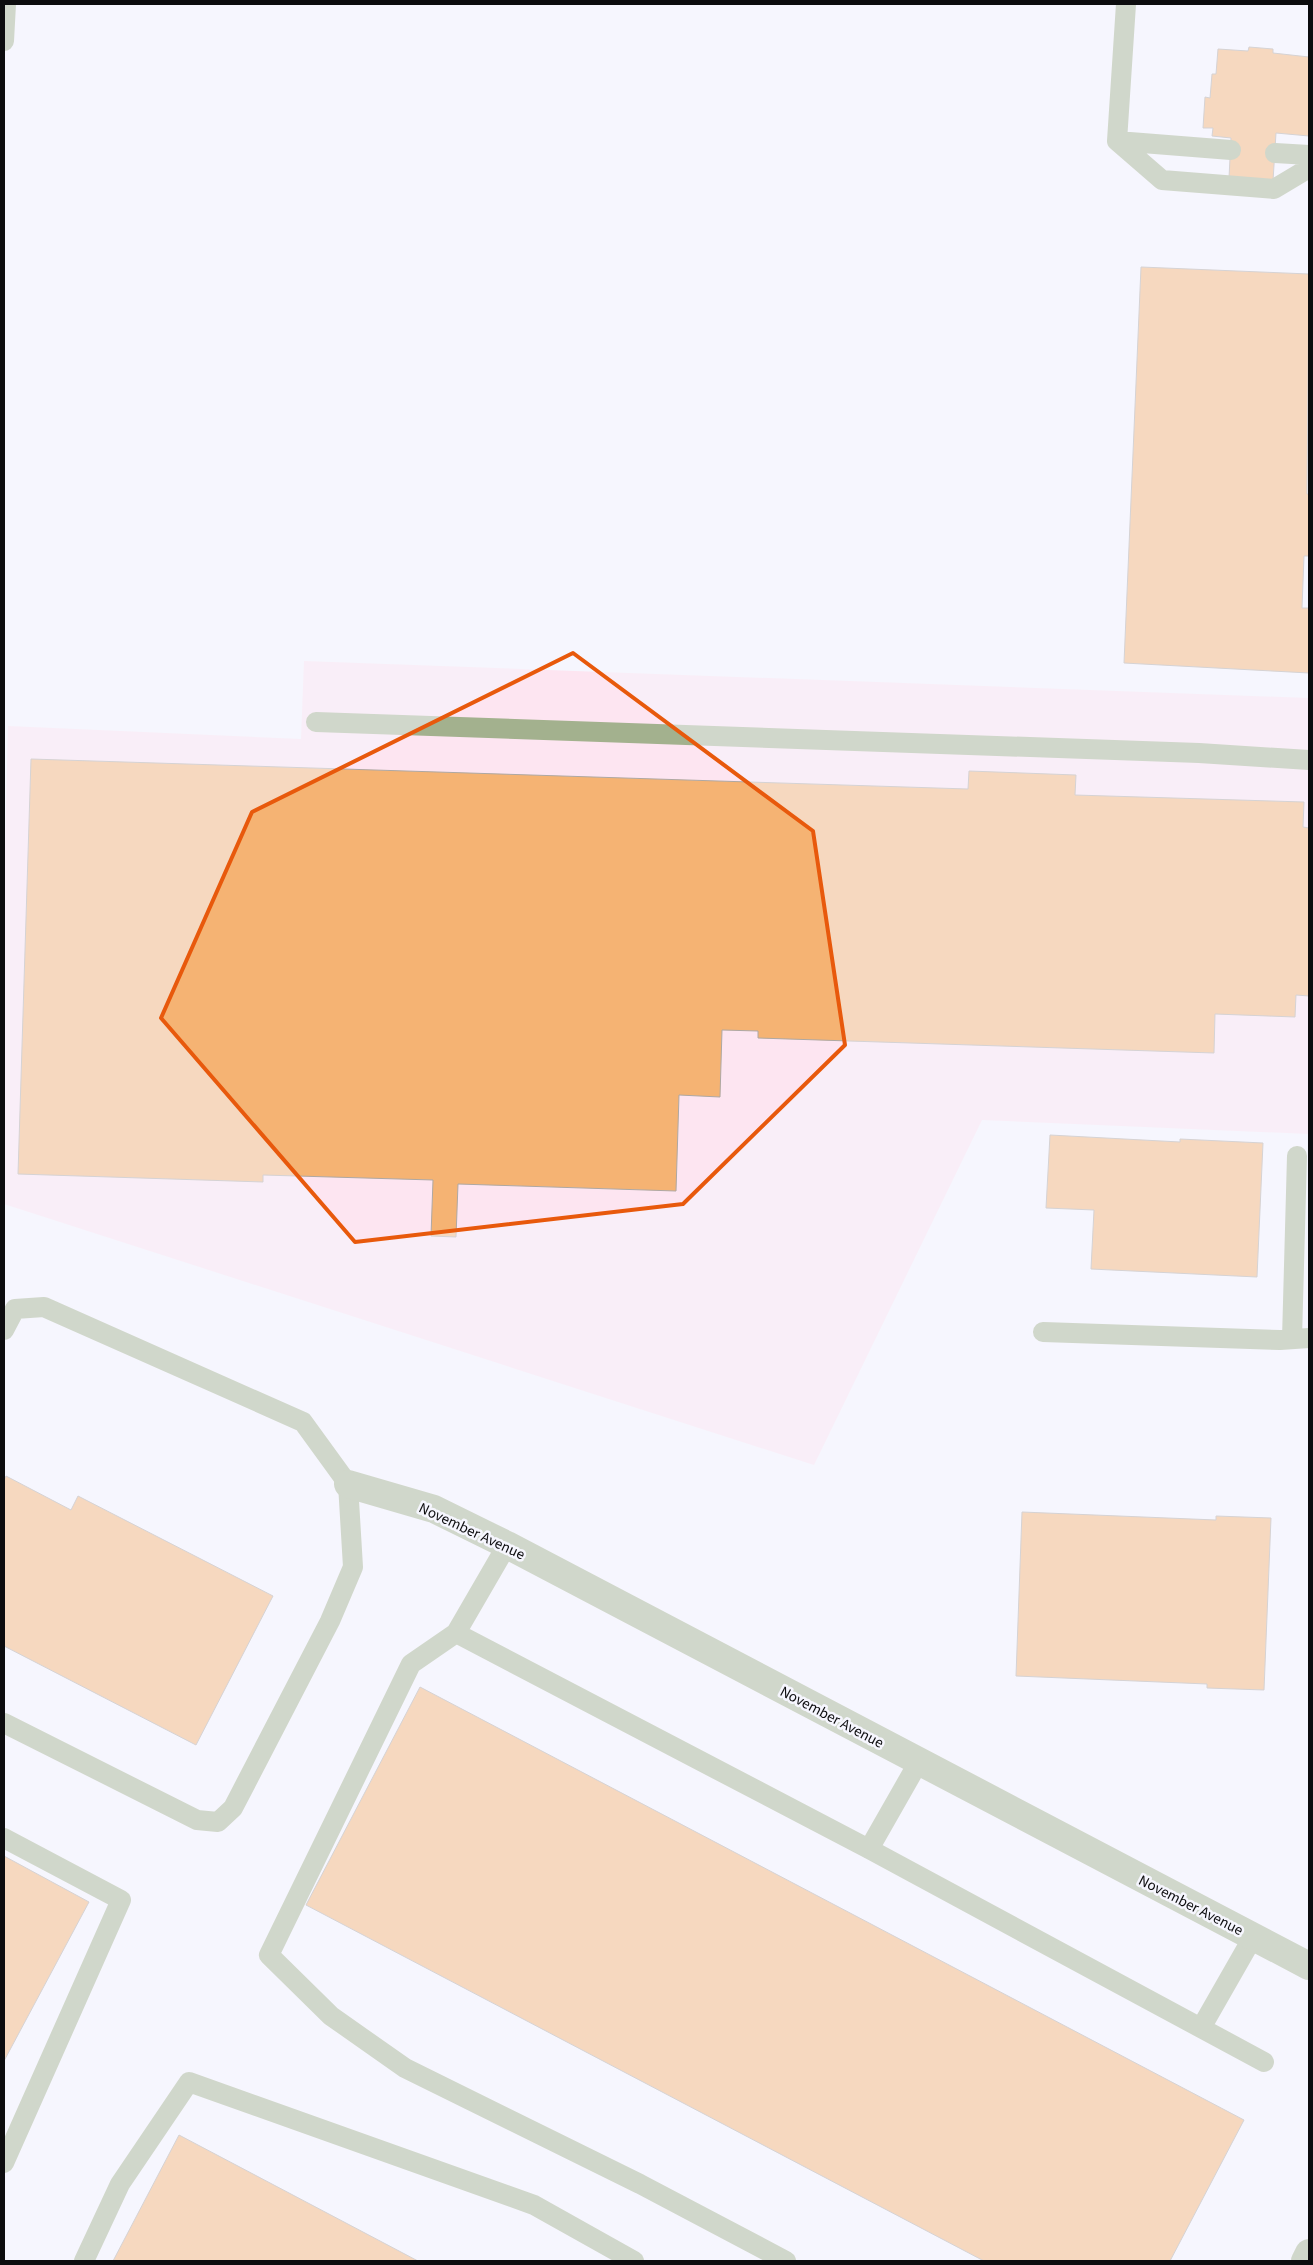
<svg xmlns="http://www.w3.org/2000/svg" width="1313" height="2265" font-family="'Source Sans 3',sans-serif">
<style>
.industrial{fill:#fde5f1}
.building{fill:#f5b373;stroke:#aea8a3}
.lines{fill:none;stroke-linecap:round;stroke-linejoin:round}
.service{stroke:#a3b18e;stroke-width:20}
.minor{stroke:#a3b18e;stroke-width:28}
.tertiary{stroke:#a3b18e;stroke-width:28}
.marked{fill:none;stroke:#e8590c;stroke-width:4;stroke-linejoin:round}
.labels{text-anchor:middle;stroke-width:5;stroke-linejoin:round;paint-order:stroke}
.street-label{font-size:15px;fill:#0c0c0e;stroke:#f6f6fe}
</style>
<rect width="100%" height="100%" fill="#f6f6fe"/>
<path class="industrial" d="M304,661L1309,698V1134L982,1120L814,1465L4,1204V888L8,726L301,739Z"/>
<path class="building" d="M1249,47L1273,49V53L1309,57V136L1276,133L1273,181L1229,178L1231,138L1212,136L1213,128H1203L1205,97L1210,98L1212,74H1216L1218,49L1248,51Z
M1141,267L1309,274L1307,494H1309V556H1304L1302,608H1309V673L1124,663Z
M31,759L968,789L969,771L1076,775L1075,795L1304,802L1303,827L1309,828V996L1296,995L1295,1017L1215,1014L1214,1053L758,1038V1031L722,1030L720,1097L679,1095L676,1191L458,1184L456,1237L431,1236L433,1180L263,1175V1182L18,1174Z
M1050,1135L1180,1142V1139L1263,1143L1257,1277L1091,1269L1094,1210L1046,1208Z
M6,1476L71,1510L78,1496L273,1596L196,1745L4,1646V1480Z
M1022,1512L1216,1520V1516L1271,1518L1264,1690L1207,1688V1684L1016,1676Z
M420,1687L1244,2120L1170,2261H984L306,1905Z
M4,1856L89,1902L4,2061Z
M179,2135L418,2261H113Z"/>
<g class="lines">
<path class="service" d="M1126,4L1117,141L1162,180L1274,189L1309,168
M4,41L6,4
M1117,141L1231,150
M1275,153L1309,155
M316,722L1199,753L1309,760
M4,1330L15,1309L44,1307L303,1422L348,1484L353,1567L330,1621L233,1808L218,1822L197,1820L4,1723
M1043,1332L1280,1340L1309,1338
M1292,1339L1297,1156
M507,1545L456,1633L869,1849L1264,2062
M456,1633L411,1664L269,1955L331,2016L405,2068L640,2184L786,2261
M4,1838L121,1900L4,2163
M869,1849L918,1763
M1201,2028L1253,1937
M84,2261L120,2184L189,2082L534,2205L634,2261"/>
<path class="minor" d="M348,1484L434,1509L507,1545L1309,1966"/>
<path class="tertiary" d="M1305,2261L1309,2253"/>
</g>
<path d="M0 0H1313V2265H0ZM573,653L813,831L845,1045L683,1204L355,1242L161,1018L252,812Z" fill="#f6f6fe" fill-opacity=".55" fill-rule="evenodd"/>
<path class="marked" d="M573,653L813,831L845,1045L683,1204L355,1242L161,1018L252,812Z"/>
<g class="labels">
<g class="street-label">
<text transform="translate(472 1531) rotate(25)" y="5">November Avenue</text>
<text transform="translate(832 1717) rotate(28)" y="5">November Avenue</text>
<text transform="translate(1191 1905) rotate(27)" y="5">November Avenue</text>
</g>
</g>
<rect width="1313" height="2265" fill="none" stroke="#0c0c0e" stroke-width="10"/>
</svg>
